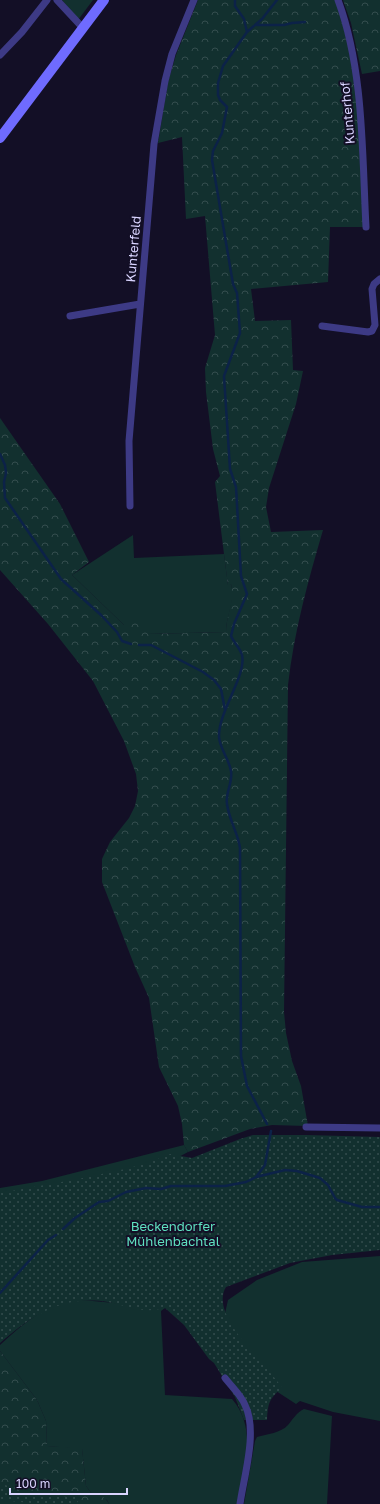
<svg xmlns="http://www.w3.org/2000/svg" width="380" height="1504" font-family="'Golos Text',sans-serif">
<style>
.green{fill:#12302f}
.forest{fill:url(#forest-crowns)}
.park{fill:url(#park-dots)}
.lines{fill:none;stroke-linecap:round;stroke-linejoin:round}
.stream{stroke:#0c2248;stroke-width:2.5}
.minor{stroke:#3d3a85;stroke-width:7}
.secondary{stroke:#6f6bff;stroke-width:10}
.labels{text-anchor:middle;stroke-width:4;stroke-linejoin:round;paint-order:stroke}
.street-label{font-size:13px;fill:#d9d4ff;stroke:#130f26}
.park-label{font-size:13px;fill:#5fe0c0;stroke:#130f26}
</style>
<defs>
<pattern id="forest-crowns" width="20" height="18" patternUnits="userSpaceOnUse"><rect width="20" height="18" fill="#12302f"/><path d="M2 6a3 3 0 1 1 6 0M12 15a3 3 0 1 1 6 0" fill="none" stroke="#344d4e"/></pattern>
<pattern id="park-dots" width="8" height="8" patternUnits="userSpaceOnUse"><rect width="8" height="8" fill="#12302f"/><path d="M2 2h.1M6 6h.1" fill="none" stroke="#344d4e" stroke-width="1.8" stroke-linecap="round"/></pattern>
</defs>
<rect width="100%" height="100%" fill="#130f26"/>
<path class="green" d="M62,0H93L78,20Z
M133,535L134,558L224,554L228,585L231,584C236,602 226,615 226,632L148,634L124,625L72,575Z
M184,1145L188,1152L175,1159L0,1197V1188L42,1181Z
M380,1256V1421L333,1412L300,1401L296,1404L276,1391L224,1318L228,1300L257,1280L302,1262Z
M76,1300C106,1301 135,1306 165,1308L161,1311L165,1395L232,1399C258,1429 244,1469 238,1504H109L107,1500L92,1494L86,1486L82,1449L47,1446L46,1421L37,1400L0,1351V1345C24,1323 43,1306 76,1300Z
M304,1409L332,1416L327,1504H244L255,1441L257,1437C267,1434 281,1433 288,1425C294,1418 296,1413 304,1409Z"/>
<path class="forest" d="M198,0H336L341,12L358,92L364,227H330L328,282L251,289L255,321L291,320L293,370L303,371L296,404L269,488L266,507L271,532L323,530C308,581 294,632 288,685L284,1012L286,1033L292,1061L301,1086L308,1126L272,1125L250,1129L188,1152L184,1145L182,1124L178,1106L159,1067L149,998L135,967L102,882V859L110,842L129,818L135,806L138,791L136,774L124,741L93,681L48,624L0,570V418L60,504L89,562L72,575L124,625L138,618L148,634L226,632C226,615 235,601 231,584L228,586L215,482L220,476L213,449L206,392L205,368L215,335L205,216L186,219L182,137L158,143L168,82L176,55Z
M343,0H380V71L362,74L351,23Z
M0,1351L37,1400L46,1421L47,1446L82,1448L86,1486L92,1494C99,1495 105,1496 109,1504H0Z"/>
<path class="park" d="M253,1135H306L380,1137V1250L332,1255L290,1263L226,1287C208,1316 268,1365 282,1388C269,1399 268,1403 267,1420H244L235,1397L214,1363L209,1359L184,1325L165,1308C159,1309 151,1311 144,1310C132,1309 120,1304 108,1302C62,1295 33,1315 0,1343V1193L78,1179L125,1169L148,1163L170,1154L192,1158L240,1139Z
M0,1483L26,1493L71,1497L82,1496L76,1504H41L0,1500Z"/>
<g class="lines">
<path class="stream" d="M235,0V6L244,19L247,32
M255,25H284L292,23L305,22
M0,454L5,465L6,473L4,482L5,498L61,579L101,615L117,632L122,641L131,644
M139,645H151L203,672L214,680L221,689L225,710
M267,1124L247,1086L241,1056L240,848C238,833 229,820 227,804C225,793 233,783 231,771C229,759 220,749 219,737C218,712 247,675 242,655C240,648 234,643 231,636L234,624L247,594L241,576L236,487L230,469L224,376L240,333L237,293L233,284L212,160L213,151L222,133L227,107L220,100L218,95V83L223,66L247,32L262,19L277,0
M256,1177L265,1165L271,1131
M63,1229L75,1218L99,1202L108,1201L126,1192L146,1188L161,1189L171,1186H225L246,1182L256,1177L285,1170L297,1171L320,1178L328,1185L335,1198L337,1200L362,1207H380
M0,1293L48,1240L56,1235"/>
<path class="minor" d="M57,0L83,28
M338,0C364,70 362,153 366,227
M0,55L22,32L47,0
M70,316L140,304
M322,326L368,332L372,331L375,325L372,289L374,284L380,279
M130,506L129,441L154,144L165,81L172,54L194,0
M306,1127L380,1128
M225,1378C231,1386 241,1395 245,1405C258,1431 244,1476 240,1504"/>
<path class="secondary" d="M0,138L104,0"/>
</g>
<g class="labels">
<g class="street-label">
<text transform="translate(347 113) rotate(-95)" y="5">Kunterhof</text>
<text transform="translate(133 249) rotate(-85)" y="5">Kunterfeld</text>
</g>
<g class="park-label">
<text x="173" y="1231">Beckendorfer<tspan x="173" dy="15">Mühlenbachtal</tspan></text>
</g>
</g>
<path d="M10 1488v6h117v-6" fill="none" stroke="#d9d4ff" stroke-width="2"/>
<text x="16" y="1488" font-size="12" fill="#d9d4ff" stroke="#130f26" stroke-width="3" paint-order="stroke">100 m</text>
</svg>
